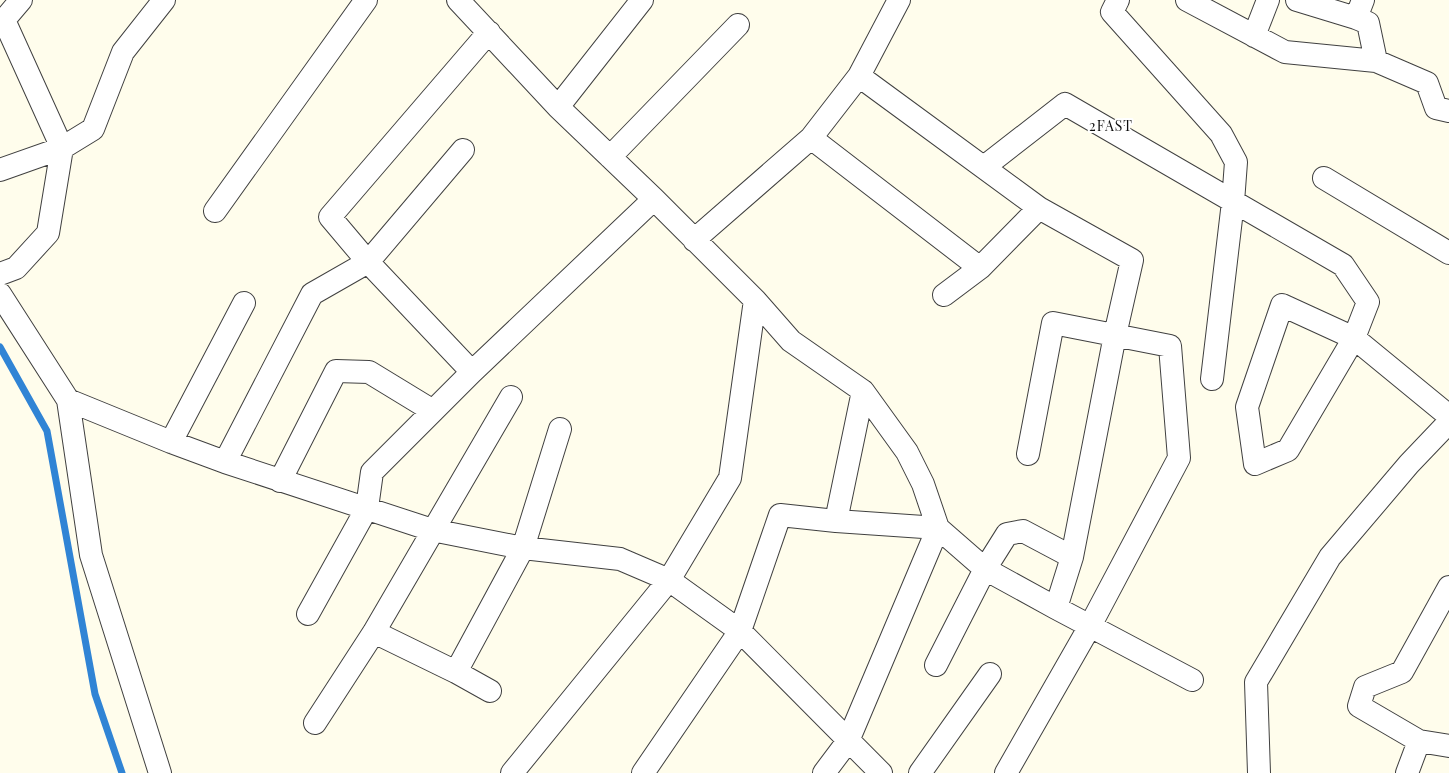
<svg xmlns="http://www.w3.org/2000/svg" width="1449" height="773" font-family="'Playfair Display',serif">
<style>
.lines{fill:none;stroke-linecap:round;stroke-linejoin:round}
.stream{stroke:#3084d5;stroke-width:7}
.minor-casing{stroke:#404040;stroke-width:24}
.minor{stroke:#fff;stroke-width:22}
.labels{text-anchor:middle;stroke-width:4;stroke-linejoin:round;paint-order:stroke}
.neighbourhood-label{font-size:14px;letter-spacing:1px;fill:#0d0d0d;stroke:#fff}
</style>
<rect width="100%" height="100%" fill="#fffdec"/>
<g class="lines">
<path class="stream" d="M0,347L47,431L95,694L122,773"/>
<defs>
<path id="minor" d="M458,0L558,107L654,199L755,300L791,341L863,391L907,452L923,484L938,528L985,569L1056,608L1192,680
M1118,0L1112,12L1221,134L1236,162L1233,202L1212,379
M1187,0L1285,52L1376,61L1427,83L1436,108L1449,111
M1297,0L1356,18L1368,23L1376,61
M1356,18L1363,0
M0,22L4,20L21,0
M1254,36L1268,0
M859,76L1039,208L1132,260L1115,335L1072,557L1056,608
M558,107L642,0
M811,138L980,268
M610,157L738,25
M984,167L1065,104L1343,265L1368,302L1354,338L1288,450L1255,464L1247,407L1282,305L1354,338L1449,416
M0,170L62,148L93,129L123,52L164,0
M1324,178L1449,253
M215,211L366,0
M694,240L811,138L859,76L899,0
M0,274L16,268L48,233L62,148L4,20
M0,294L68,400L91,555L160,773
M944,295L980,268L1039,208
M472,372L368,262L330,217L489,32
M68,400L171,442L225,462L432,530L523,548L620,559L669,580L740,631L881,773
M171,442L244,303
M225,462L312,294L368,262L463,150
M280,481L336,371L369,372L433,411
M836,521L863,391
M1449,587L1402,672L1365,687L1359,706L1419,741L1449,746
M308,614L367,508L372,472L472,372L654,199
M374,632L456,672L490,691
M936,665L985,569L1007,534L1023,531L1072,557
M456,672L523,548L560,429
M315,723L374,632L511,397
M512,773L669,580L730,478L755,300
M643,773L740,631L780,515L836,521L938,528
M824,773L848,741L938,528
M920,773L990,674
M1006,773L1090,626L1179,458L1170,346L1053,323L1028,454
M1259,773L1256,682L1330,557L1409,464L1449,422
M1407,773L1419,741"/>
</defs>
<use href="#minor" class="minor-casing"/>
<use href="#minor" class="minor"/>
</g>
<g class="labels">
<g class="neighbourhood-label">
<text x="1111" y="131">2FAST</text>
</g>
</g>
</svg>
